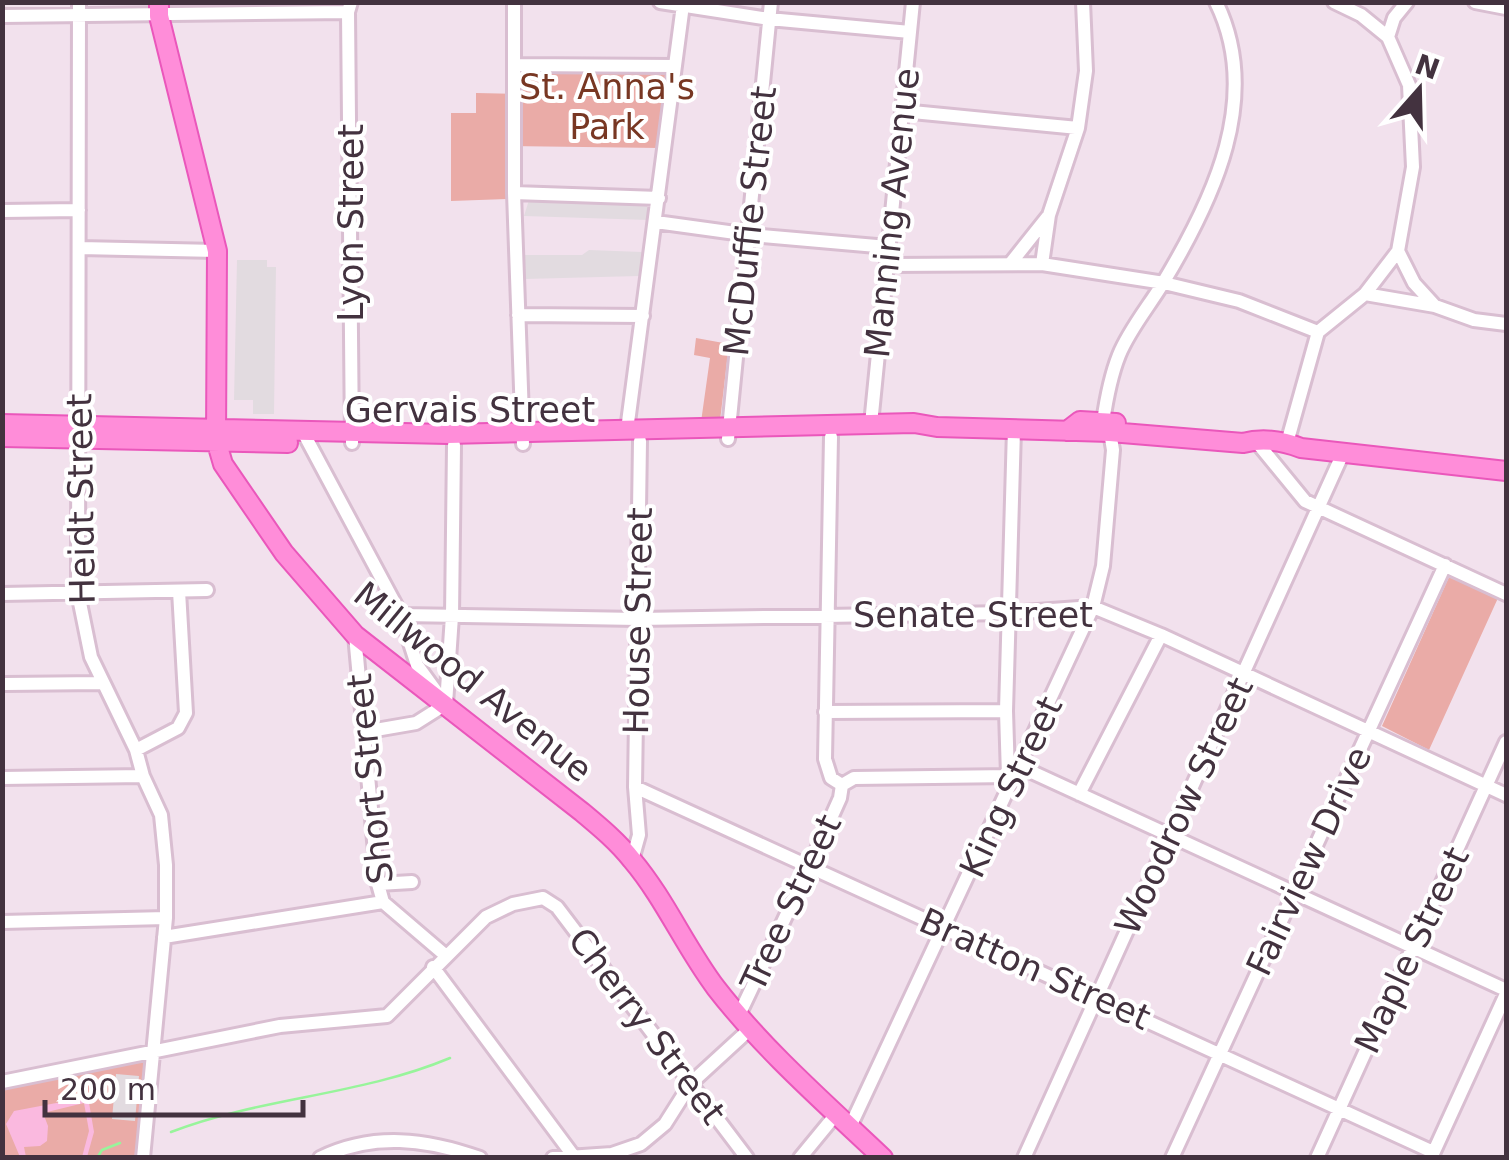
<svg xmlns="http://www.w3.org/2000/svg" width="1509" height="1160" font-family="'DejaVu Sans',sans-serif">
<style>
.green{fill:#eaaba7}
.sand{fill:#fab9df}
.parking{fill:#e2dbe0}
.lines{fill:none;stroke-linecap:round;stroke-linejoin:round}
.stream{stroke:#98f49b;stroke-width:2.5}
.minor-casing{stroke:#d9bed1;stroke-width:18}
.major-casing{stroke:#ea57bb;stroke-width:22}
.minor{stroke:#fff;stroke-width:12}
.major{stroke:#ff8dd9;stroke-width:18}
.labels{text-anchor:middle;stroke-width:8;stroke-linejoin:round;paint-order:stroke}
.park-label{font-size:35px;fill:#783723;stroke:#fff}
.street-label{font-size:35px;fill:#43323f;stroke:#fff}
</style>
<rect width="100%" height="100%" fill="#f2e1ed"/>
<path class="green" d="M520,65L670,69L659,148L507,146V199L451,201V113H476V93L520,94Z
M696,338L729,344L720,421L701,422L710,358L694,355Z
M1449,577L1498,598L1429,750L1382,726Z
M152,1053L143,1157L3,1158V1082Z"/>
<path class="sand" d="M88,1097L94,1132L87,1157H82L89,1131L84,1103L43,1113L48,1126L47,1141L40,1146L24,1147L26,1157H20L6,1124L14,1111Z"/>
<path class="parking" d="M529,200L647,205L649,220L524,216Z
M589,250L642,252L639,276L525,279L524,255H582Z
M237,260H267V267H276L274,414H253V400H234Z
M116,1074L139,1076L135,1121L112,1119Z"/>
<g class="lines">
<path class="stream" d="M171,1132C262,1097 359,1096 450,1058
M97,1158L102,1150L120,1143"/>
<defs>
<path id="minor" d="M79,2L78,593L91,657L136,750L143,776L161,815L166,865V918L143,1158
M351,2L348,12L352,443
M514,2V193L523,444
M660,2L769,19L910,32
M1334,2L1361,15L1388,37
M1475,2L1506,8
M2,16L348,12
M515,65L675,66
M902,111L1078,128
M514,193L659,198
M2,211L79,210
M656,222L750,235L888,247
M80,248L217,251
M1398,251L1414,283L1435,306
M1010,264L1049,215
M1042,264L1049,215L1078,128L1086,71L1083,2
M887,265L1042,264L1164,283L1239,301L1318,332
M1365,294L1435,306L1474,320L1506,324
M518,315L643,316
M1318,332L1365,294L1398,251L1413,167L1409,85L1388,37L1394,18L1407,2
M1103,422C1106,401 1111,375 1119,355C1129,330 1149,306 1163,283C1213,200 1263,97 1216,2
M871,424L913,2
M627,430L683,5
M303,432L401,615L417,665L438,694
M831,437L825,759L831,778L842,785
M728,439L771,2
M1255,440L1305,501L1506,594
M1287,443L1318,332
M2,594L207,590
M401,615L638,619L1008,613L1093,607L1161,635L1506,795
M355,635L378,884L383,902L445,955
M5,684L101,683
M446,704L452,616L454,445
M825,712L1006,711
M364,732L416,723L446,704
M136,750L178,728L186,713L179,591
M1021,767L1506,990
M1008,776L1006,711L1014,429
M2,778L143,776
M842,785L854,778L1012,776
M635,787L1433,1152
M1079,794L1161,635
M632,860L639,835L635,787L640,441
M378,884L412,882
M2,922L166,918
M164,937L383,902
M433,967L575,1158
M739,1015L810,865L840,798L842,785
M2,1082L280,1026L387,1016L486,917L513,904L543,898L557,907L747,1158
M850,1127L1093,607L1103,566L1113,450L1110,432
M320,1158C373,1132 427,1139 480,1158
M553,1158L612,1154L641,1144L665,1124L691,1083L751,1028
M800,1158L837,1113
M1024,1158L1343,453
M1172,1158L1445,565
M1317,1158L1506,742
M1431,1158L1506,994"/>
<path id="major" d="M159,2V16L217,251L216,440L223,464L284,553L355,635L582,812C600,827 618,842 632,860C665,899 685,947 716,988C764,1050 826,1104 883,1158
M2,424L448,434L914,423L937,427L1110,432L1243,443C1262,438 1283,441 1301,448L1506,471
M1067,431L1080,421L1116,423
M2,437L288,443"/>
</defs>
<use href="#minor" class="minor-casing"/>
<use href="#major" class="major-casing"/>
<use href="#minor" class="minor"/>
<use href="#major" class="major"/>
</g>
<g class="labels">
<g class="park-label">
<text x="607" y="99">St. Anna's<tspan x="607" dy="40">Park</tspan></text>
</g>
<g class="street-label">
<text transform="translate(892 213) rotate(-84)" y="12">Manning Avenue</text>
<text transform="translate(750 221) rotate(-84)" y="12">McDuffie Street</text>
<text transform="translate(351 223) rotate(-90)" y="12">Lyon Street</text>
<text x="470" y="422">Gervais Street</text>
<text transform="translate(81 499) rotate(-91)" y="12">Heidt Street</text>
<text x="973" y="627">Senate Street</text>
<text transform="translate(638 621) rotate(-89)" y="12">House Street</text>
<text transform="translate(473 682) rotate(39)" y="12">Millwood Avenue</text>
<text transform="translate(370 779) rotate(-96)" y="12">Short Street</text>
<text transform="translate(1011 787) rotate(-65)" y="12">King Street</text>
<text transform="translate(1184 806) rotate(-65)" y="12">Woodrow Street</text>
<text transform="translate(1309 861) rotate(-65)" y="12">Fairview Drive</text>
<text transform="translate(791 903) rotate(-65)" y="12">Tree Street</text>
<text transform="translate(1412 950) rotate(-65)" y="12">Maple Street</text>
<text transform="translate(1035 969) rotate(24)" y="12">Bratton Street</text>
<text transform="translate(647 1026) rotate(53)" y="12">Cherry Street</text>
</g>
</g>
<rect width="1509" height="1160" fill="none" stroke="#43323f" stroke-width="10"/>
<g transform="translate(1419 90) rotate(20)" stroke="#ffffff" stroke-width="8" paint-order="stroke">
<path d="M0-8L18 38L0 25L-18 38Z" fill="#43323f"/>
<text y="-15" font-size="28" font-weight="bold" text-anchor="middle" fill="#43323f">N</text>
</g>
<path d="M45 1100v15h258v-15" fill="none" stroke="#43323f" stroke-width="5"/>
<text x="60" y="1100" font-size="30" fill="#43323f" stroke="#ffffff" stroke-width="8" paint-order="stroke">200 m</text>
</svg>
